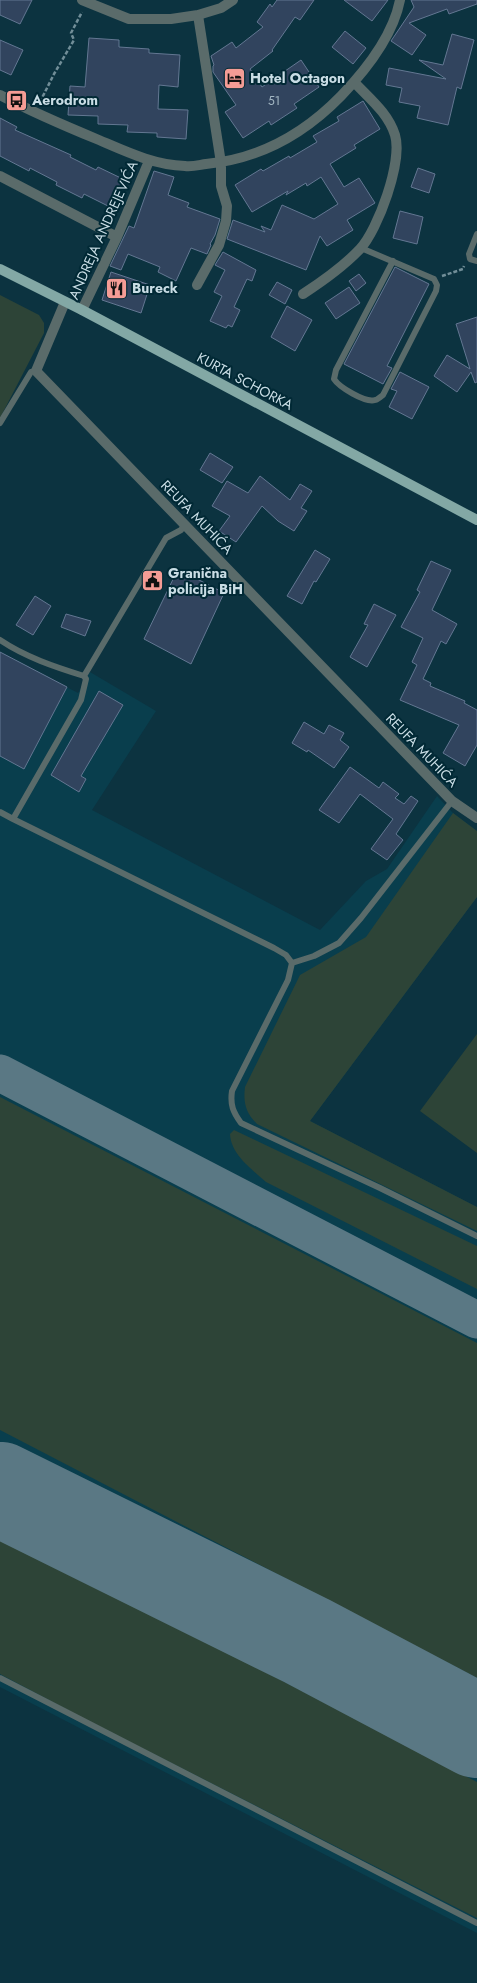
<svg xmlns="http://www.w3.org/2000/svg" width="477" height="1983" font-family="Jost,sans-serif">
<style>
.built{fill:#093e4d}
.green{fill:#2d4437}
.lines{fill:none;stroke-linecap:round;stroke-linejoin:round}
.taxiway{stroke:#5a7884;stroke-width:37}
.runway{stroke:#5a7884;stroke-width:94}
.building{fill:#31445e;stroke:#637792}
.path{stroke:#718e98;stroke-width:2.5;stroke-dasharray:4 2;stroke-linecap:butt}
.service{stroke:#5a6b6a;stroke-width:6}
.minor{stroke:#5a6b6a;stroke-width:10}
.primary{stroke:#83a8a5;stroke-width:10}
.labels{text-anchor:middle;stroke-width:4;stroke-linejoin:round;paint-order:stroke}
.number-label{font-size:12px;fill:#a3b7c3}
.poi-label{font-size:14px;font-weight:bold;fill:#c9dde5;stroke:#012935;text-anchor:start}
.street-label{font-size:14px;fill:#c9dde5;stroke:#012935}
</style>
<rect width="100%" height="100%" fill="#0c3340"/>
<path class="built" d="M0,652L78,693L90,672L156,711L92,810L320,930L366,881L387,869L437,796L453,813L477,831V897L310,1121L477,1207V1933L0,1687Z"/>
<path class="green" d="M0,295L39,315L44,323V333L0,418Z
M453,813L477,831V897L310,1121L477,1207V1231L257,1124C246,1113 243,1103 245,1087L300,975L366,937Z
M477,1034V1153L420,1111Z
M0,1097L477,1343V1678L0,1430Z
M234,1130L477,1246V1289L266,1182C252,1169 231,1155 230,1134Z
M0,1534L477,1782V1918L83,1718L0,1674Z"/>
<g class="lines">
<path class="taxiway" d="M0,1073L477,1320"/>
<path class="runway" d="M0,1489L307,1641L477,1731"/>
</g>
<path class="building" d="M0,0H32L20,24L0,15Z
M277,0H314L300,20L295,17L272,50L273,51L250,69L262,87L301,60L319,87L294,104L297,108L271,125L269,121L243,138L225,112L236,105L213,72V66L214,65L211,56L232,42L236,48L263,27L257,22L270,4L272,7Z
M344,0H388L372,21Z
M411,0H477V4L449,14L447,9L409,23L426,35L412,55L391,41L414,7Z
M345,31L366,48L353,64L332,47Z
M452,34L474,40L461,89L457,87L448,125L417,118L420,106L399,102L402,88L386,85L389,68L446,79L419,60L443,65Z
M89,38L119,40V47L149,49V53L180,55L178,87L159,85L158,109L188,110L186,139L157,137V133L127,132L128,125L98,124V116L68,115L70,86L85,87Z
M0,40L23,50L11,75L0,70Z
M363,101L380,129L354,145L356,148L330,164L344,187L359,178L375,203L347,220L353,230L327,246L320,236L306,270L227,239L233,220L265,232L261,226L271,230L282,205L314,219L338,204L321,177L307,186L306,183L286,195L288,191L252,212L235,185L261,169L263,171L289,156L290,158L317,142L313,136L339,121L337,117Z
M0,118L17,127L15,130L71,155L70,157L96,170L98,167L125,180L112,208L84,194L82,198L56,185L57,182L30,168L29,171L0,156Z
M418,168L435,174L429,193L411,187Z
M154,171L174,177L168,195L189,203L187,207L220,219L215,235L210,244L211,245L207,254L191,248L176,281L158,272L160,267L128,254L121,270L110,266L129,226L134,228Z
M400,211L423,217L417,244L393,238Z
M223,252L256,270L252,281L247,279L234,307L240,310L232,327L228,325L226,328L210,321L222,296L214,292L225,270L215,265Z
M395,267L429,284L387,366L392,368L383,384L344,364Z
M111,272L150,285L141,313L102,300Z
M359,274L366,283L356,291L349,281Z
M277,282L292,290L285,304L269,295Z
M349,287L360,303L336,319L325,303Z
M287,306L312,320L295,351L271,337Z
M477,317V382L475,383L471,372L457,392L434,376L447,355L470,369L456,324Z
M400,372L429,387L412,419L389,407L397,391L391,389Z
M210,453L233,467L222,483L200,470Z
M260,476L290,500L300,484L312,491L301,508L307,511L294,531L278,521L262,506L236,542L219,531L230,516L212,506L227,481L248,493Z
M315,550L330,559L316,582L314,581L302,604L287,596Z
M431,561L451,570L432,610L457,624L446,644L441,641L423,679L431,683L430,686L465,701L464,703L477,710V745L465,766L443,753L459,725L400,700L417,665L412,662L423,638L401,627L420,592L417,590Z
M178,569L224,593L191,664L144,639Z
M35,596L51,606L33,635L16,625Z
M374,604L396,615L367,667L350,657L368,625L364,624Z
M66,614L91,621L85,636L61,627Z
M0,652L67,687L24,769L0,756Z
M99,691L123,705L81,776L86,779L79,792L51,775Z
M304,722L324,734L329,725L344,733L340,740L349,747L334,768L308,750L307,752L292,743Z
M350,767L379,788L383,782L399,794L395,798L404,804L411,796L418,801L396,834L403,840L387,860L371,849L393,819L360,794L339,823L319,810Z"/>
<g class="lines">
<path class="path" d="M40,102L54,74L74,40L71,33L82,12
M442,276L463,269L464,266"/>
<path class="service" d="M477,234L469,254L470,259L477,261
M361,248L434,279L437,285L436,291L383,395C380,397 377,400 375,400C365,403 339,387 334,379L336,370L393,261
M0,423L31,372L36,371
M0,640C25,657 55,667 84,676L86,679L81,700L13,819L274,948L286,955L292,963L314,956L339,943L361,918L452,801
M84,676L166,538L181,530L185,524
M0,812L13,819
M292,963L288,980L232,1091C230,1105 233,1112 241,1123L380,1188L477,1236
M0,1678L477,1923"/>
<path class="minor" d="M82,0L129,19H171L198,15L221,8L233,0
M0,95C32,112 65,126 99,140C127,152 154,165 185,166C192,167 199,165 206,164C259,159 304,134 341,96C366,70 393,36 400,0
M0,176L117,237
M197,285L219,245L226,221L227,206L221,186V163L198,15
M303,294C323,281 343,267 360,249C378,230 403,161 395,135C388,113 370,99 354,82
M65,302L36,371L452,801L477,818
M82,310L117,237L149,161"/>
<path class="primary" d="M0,269L82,310L477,520"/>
</g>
<defs>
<symbol id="hotel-square" viewBox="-11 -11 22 22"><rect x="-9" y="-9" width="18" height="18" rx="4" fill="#f59c95" stroke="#012935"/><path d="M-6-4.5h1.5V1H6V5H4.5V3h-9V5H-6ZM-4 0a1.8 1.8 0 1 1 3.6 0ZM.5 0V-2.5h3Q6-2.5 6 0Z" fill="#111"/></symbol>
<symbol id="bus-square" viewBox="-11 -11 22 22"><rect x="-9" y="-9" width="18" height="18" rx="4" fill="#f59c95" stroke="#012935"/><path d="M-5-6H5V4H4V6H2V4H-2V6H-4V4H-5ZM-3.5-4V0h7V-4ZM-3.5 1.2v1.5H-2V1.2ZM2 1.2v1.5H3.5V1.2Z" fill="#111"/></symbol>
<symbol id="restaurant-square" viewBox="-11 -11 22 22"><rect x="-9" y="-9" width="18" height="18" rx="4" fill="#f59c95" stroke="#012935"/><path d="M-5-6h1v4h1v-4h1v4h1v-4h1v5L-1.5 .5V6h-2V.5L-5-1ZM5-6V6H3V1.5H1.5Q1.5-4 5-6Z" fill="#111"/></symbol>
<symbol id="civic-square" viewBox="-11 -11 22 22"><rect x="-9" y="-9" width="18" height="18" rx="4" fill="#f59c95" stroke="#012935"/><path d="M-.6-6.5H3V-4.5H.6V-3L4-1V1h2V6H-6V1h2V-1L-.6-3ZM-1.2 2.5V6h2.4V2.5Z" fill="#111"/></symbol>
</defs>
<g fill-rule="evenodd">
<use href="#hotel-square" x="222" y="66" width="25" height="25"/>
<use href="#bus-square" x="4" y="88" width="25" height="25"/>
<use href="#restaurant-square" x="104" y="276" width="25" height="25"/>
<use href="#civic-square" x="140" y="568" width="25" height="25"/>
</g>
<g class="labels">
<g class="number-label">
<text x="274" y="105">51</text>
</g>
<g class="poi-label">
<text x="250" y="83">Hotel Octagon</text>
<text x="32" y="105">Aerodrom</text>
<text x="132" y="293">Bureck</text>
<text x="168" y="578">Granična<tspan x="168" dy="16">policija BiH</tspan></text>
</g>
<g class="street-label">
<text transform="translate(103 230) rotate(-66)" y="5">ANDREJA ANDREJEVIĆA</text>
<text transform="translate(245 381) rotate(28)" y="5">KURTA SCHORKA</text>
<text transform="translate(197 517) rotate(46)" y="5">REUFA MUHIĆA</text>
<text transform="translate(422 750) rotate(46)" y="5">REUFA MUHIĆA</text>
</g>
</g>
</svg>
